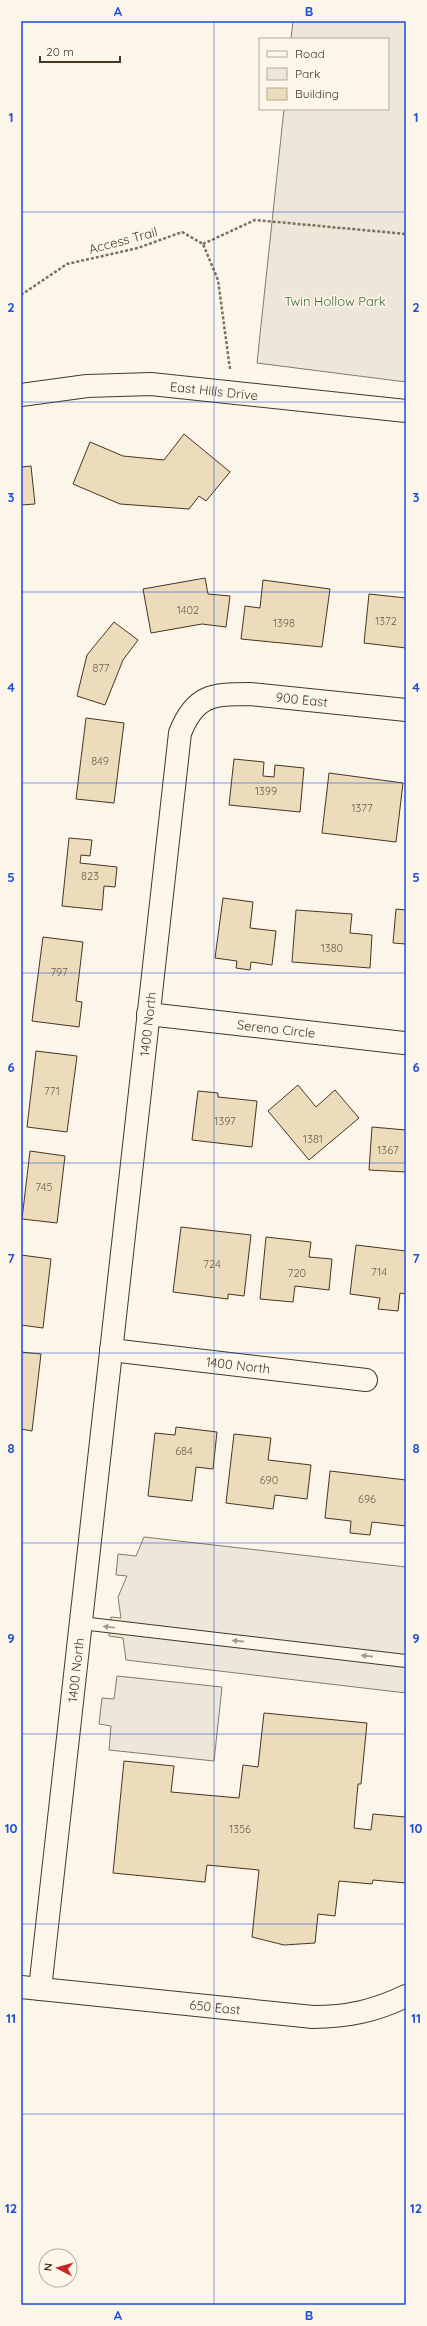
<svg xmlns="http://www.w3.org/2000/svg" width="427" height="2326" font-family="Quicksand,sans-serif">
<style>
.green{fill:#ede6d9;stroke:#887966}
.parking{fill:#ede7d9;stroke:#887966}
.building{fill:#ecdcbc;stroke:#4a3520}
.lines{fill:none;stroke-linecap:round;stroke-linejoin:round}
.service-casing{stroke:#4a3520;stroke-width:14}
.minor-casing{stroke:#4a3520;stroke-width:24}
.path{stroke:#7f6f5c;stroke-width:2.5;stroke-dasharray:3 2;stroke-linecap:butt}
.service{stroke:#fbf6e9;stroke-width:12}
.minor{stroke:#fbf6e9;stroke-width:22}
.oneway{fill:#a29684}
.grid{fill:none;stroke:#1d4ed8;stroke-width:1;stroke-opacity:0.55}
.labels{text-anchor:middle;stroke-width:3;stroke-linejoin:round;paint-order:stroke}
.number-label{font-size:11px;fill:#725f47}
.street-label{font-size:13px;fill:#4a3520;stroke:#fbf6e9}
.park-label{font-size:13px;fill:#436837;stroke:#fbf6e9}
.neatline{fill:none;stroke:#1d4ed8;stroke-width:1.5}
.grid-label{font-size:13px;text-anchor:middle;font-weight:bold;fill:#1d4ed8}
</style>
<rect width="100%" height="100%" fill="#fbf6e9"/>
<path class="green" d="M293,21H406V382L257,363L284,109H388V39H291Z"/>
<path class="parking" d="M144,1537L406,1567V1693L126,1660L123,1638L109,1636L111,1617L121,1618L118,1597L127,1576L116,1575L118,1554L136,1556Z
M117,1676L222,1687L214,1761L109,1750L111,1726L99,1724L102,1698L114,1699Z"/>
<path class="building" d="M184,434L230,472L206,501L199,496L189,509L120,504L73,484L90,442L123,456L164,460Z
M31,466L35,504L21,505V467Z
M205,578L208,594L230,596L226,627L202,624L151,633L143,589Z
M263,580L330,589L322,647L241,639L245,606L260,608Z
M369,594L406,598V648L364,643Z
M114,622L138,640L123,660L105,705L77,696L87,655Z
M86,718L124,723L114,803L76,799Z
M234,759L264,762L263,776L274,777L275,765L304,768L300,812L229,805Z
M329,773L403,783L396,842L322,833Z
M69,838L92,840L90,856L81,855L80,863L117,867L115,887L104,886L102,910L62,906Z
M223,898L253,902L250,928L276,931L272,965L251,962L250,970L236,968L237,961L215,958Z
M396,909L406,910V944L393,943Z
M296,910L352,914L350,933L372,935L370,968L292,962Z
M43,937L83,942L76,1001L82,1002L79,1027L32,1021Z
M36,1051L77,1056L67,1132L27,1127Z
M298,1085L316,1107L335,1090L359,1118L309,1160L268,1111Z
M198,1091L218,1093V1097L257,1101L252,1147L192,1140Z
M372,1127L406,1130V1172L369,1170Z
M30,1151L65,1156L57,1223L22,1219Z
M181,1227L251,1235L244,1296L228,1294V1299L173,1292Z
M266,1237L311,1242L309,1257L332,1259L329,1290L295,1286L293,1302L260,1299Z
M356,1245L406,1251V1294L400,1293L398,1311L378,1309L380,1298L350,1294Z
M21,1255L51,1259L43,1328L21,1325Z
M21,1352L41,1354L32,1431L21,1429Z
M176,1427L217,1432L213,1469L196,1467L192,1501L148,1496L155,1433L175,1435Z
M234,1434L271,1438L268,1460L311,1465L307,1499L275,1495L273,1509L226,1503Z
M330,1471L406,1480V1526L372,1522L370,1535L350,1533L351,1521L325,1518Z
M264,1713L367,1723L361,1784H358L354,1828L371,1830L373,1814L405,1817L406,1803V1883L373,1880L372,1884L339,1881L335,1916L318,1914L315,1943L284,1945L252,1937L259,1870L207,1865L205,1882L113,1873L124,1761L174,1766L171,1792L239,1798L243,1765L258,1767Z"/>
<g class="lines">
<defs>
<path id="service" d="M81,1623L406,1661"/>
<g id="minor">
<path id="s1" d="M21,395L87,386L151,384L406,411"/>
<path id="s2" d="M148,1014L404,1043"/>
<path id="s3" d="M111,1350L366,1380"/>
<path id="s4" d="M21,1987L313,2017C347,2017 375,2011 406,1996"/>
<path id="s5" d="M40,1989L180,733C195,695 212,694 250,694L406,710"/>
</g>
</defs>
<use href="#service" class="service-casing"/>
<use href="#minor" class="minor-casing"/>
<path class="path" d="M203,244L255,220L406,234
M21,295L67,264L138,248L182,232L203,244L218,280L230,369"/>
<use href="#service" class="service"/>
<use href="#minor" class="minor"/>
</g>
<defs><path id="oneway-solid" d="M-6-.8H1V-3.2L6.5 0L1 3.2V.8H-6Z"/></defs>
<g class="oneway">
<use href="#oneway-solid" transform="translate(109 1627) rotate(-173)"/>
<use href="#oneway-solid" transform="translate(238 1641) rotate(-174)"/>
<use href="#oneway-solid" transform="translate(367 1656) rotate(-174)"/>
</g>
<path class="grid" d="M214,21V2305M21,212H406M21,402H406M21,592H406M21,783H406M21,973H406M21,1163H406M21,1353H406M21,1543H406M21,1734H406M21,1924H406M21,2114H406"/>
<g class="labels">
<g class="number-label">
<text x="188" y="614">1402</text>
<text x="386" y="625">1372</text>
<text x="284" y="627">1398</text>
<text x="101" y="672">877</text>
<text x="100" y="765">849</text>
<text x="266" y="795">1399</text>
<text x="362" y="812">1377</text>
<text x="90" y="880">823</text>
<text x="332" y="952">1380</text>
<text x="59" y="976">797</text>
<text x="52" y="1095">771</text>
<text x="225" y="1125">1397</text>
<text x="313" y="1143">1381</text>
<text x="388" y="1154">1367</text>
<text x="44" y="1191">745</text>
<text x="212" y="1268">724</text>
<text x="379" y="1276">714</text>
<text x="297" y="1277">720</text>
<text x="184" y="1455">684</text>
<text x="269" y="1484">690</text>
<text x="367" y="1503">696</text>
<text x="240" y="1833">1356</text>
</g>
<g class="street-label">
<text transform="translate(123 240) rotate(-15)" y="5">Access Trail</text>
<text dy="5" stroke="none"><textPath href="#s1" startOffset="194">East Hills Drive</textPath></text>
<text dy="5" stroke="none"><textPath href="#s5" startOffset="1404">900 East</textPath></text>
<text dy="5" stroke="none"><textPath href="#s5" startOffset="971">1400 North</textPath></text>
<text dy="5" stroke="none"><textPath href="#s2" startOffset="129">Sereno Circle</textPath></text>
<text dy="5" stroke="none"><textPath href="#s3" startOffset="128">1400 North</textPath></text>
<text dy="5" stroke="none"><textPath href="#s5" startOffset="321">1400 North</textPath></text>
<text dy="5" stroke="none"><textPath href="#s4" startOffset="195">650 East</textPath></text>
</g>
<g class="park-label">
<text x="335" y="306">Twin Hollow Park</text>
</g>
</g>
<rect width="427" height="2326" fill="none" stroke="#fbf6e9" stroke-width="44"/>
<rect x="259" y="38" width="130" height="72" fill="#fbf6e9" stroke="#b4a999"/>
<rect x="267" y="51" width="20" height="6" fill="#fbf6e9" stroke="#b4a999"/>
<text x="295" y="58" font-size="12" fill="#4a3520">Road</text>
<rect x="267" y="68" width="20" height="12" fill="#ede6d9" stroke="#b4a999"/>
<text x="295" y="78" font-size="12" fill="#4a3520">Park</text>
<rect x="267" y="88" width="20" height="12" fill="#ecdcbc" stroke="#b4a999"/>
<text x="295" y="98" font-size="12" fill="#4a3520">Building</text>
<g transform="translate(58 2268) rotate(276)"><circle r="19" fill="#fbf6e9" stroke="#b4a999"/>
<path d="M0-3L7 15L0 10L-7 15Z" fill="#c62828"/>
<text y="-6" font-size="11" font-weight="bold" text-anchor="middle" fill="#4a3520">N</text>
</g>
<path d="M40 56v6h80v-6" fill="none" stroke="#4a3520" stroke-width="2"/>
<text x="46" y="56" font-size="12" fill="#4a3520" stroke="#fbf6e9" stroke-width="3" paint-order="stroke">20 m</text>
<rect x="22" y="22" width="383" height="2282" class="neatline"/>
<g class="grid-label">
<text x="118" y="16">A</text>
<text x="309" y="16">B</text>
<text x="11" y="122">1</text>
<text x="416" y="122">1</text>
<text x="11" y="312">2</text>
<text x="416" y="312">2</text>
<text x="11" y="502">3</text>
<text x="416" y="502">3</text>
<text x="11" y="692">4</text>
<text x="416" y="692">4</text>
<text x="11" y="882">5</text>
<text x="416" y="882">5</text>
<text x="11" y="1072">6</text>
<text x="416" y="1072">6</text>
<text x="11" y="1263">7</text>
<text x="416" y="1263">7</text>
<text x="11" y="1453">8</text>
<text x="416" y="1453">8</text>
<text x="11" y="1643">9</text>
<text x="416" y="1643">9</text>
<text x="11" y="1833">10</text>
<text x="416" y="1833">10</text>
<text x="11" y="2023">11</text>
<text x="416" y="2023">11</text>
<text x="11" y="2213">12</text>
<text x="416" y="2213">12</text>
<text x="118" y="2320">A</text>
<text x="309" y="2320">B</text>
</g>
</svg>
